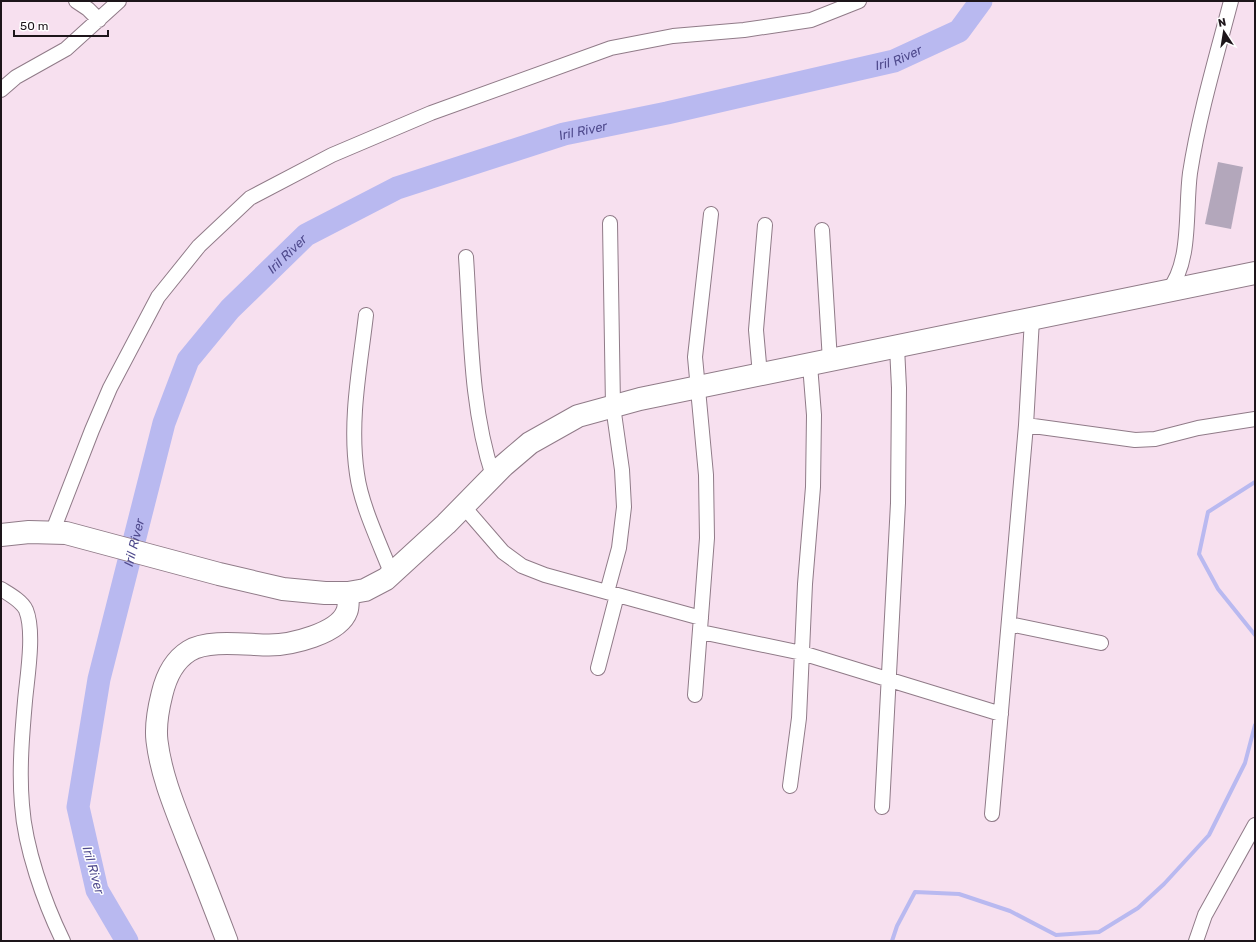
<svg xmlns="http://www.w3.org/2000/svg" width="1256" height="942" font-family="Rubik,sans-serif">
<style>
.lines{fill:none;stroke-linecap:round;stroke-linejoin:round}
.stream{stroke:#b9b9f0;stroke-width:4}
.river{stroke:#b9b9f0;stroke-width:23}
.building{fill:#b3a7bb}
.street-casing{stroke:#907b88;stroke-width:16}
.secondary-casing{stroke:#907b88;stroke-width:23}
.highway-casing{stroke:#907b88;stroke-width:24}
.street{stroke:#fff;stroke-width:14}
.secondary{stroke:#fff;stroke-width:21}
.highway{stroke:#fff;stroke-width:22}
.labels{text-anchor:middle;stroke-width:3;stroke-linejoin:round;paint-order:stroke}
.water-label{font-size:13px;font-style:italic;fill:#4f4a8d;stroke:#fff}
</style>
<rect width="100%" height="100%" fill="#f7e0ef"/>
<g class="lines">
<path class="stream" d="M1255,482L1208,512L1199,554L1218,589L1255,635
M892,941L897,926L915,892L959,894L1010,911L1056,935L1099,932L1138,908L1164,884L1209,835L1245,763L1255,725"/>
<path class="river" id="s1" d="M127,941L97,890L78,807L99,679L164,423L188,360L230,309L306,235L397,188L564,134L667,113L894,61L959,31L981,1"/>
</g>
<path class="building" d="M1218,162L1243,167L1231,229L1205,224Z"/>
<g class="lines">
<defs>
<path id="street" d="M76,1L88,9L99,20
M1,90L16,77L66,49L119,1
M822,230L830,361
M466,257C471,330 470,407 493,476
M1168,291C1192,262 1185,210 1190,173C1199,115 1216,58 1231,1
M366,315C360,367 349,421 357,474C361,505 380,544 392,575
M760,375L756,330L765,225
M1026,425L1135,440L1155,439L1198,428L1255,419
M464,507L503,552L522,566L545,575L701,618
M52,533L92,430L110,388L158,297L199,246L250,198L332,155L431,113L611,48L673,36L744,30L811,20L859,1
M1,589C9,594 22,601 26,610C35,632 27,678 25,701C22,735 19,771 22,805C25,848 44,902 63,941
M607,592L619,548L624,507L622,470L613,406L610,223
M1009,624L1101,643
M701,632L802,653L1001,714
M598,668L617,595
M695,695L707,538L706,475L695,357L711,214
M790,786L799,718L805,584L813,487L814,415L810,365
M882,807L898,503L899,388L897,347
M992,814L1026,425L1032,319
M1196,941L1205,915L1255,825"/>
<path id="secondary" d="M227,941C214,907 201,873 187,839C175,808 161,775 157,741C155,725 158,710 162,694C166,677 173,661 189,651C208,639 247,645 269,645C290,645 339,634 347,611C349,606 348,599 348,593"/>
<path id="highway" d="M1,535L29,532L66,533L219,574L283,589L325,593H348L365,590L386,579L446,524L503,466L530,443L578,416L640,399L1255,273"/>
</defs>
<use href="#street" class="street-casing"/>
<use href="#secondary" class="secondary-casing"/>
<use href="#highway" class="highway-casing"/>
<use href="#street" class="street"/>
<use href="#secondary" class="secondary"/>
<use href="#highway" class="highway"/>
</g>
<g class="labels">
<g class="water-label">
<text dy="5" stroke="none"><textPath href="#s1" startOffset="1399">Iril River</textPath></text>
<text dy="5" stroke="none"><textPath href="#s1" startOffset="1075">Iril River</textPath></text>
<text dy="5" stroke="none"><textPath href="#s1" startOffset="751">Iril River</textPath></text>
<text dy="5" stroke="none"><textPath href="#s1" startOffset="415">Iril River</textPath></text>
<text transform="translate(94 870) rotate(74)" y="5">Iril River</text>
</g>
</g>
<rect width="1256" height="942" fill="none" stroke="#1d151a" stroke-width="4"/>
<g transform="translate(1224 32) rotate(348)" stroke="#ffffff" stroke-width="3" paint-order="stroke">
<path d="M0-3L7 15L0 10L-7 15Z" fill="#1d151a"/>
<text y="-6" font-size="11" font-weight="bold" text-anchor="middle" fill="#1d151a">N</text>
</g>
<path d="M14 30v6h94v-6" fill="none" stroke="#1d151a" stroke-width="2"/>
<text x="20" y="30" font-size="12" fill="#1d151a" stroke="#ffffff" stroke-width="3" paint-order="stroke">50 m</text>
</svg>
